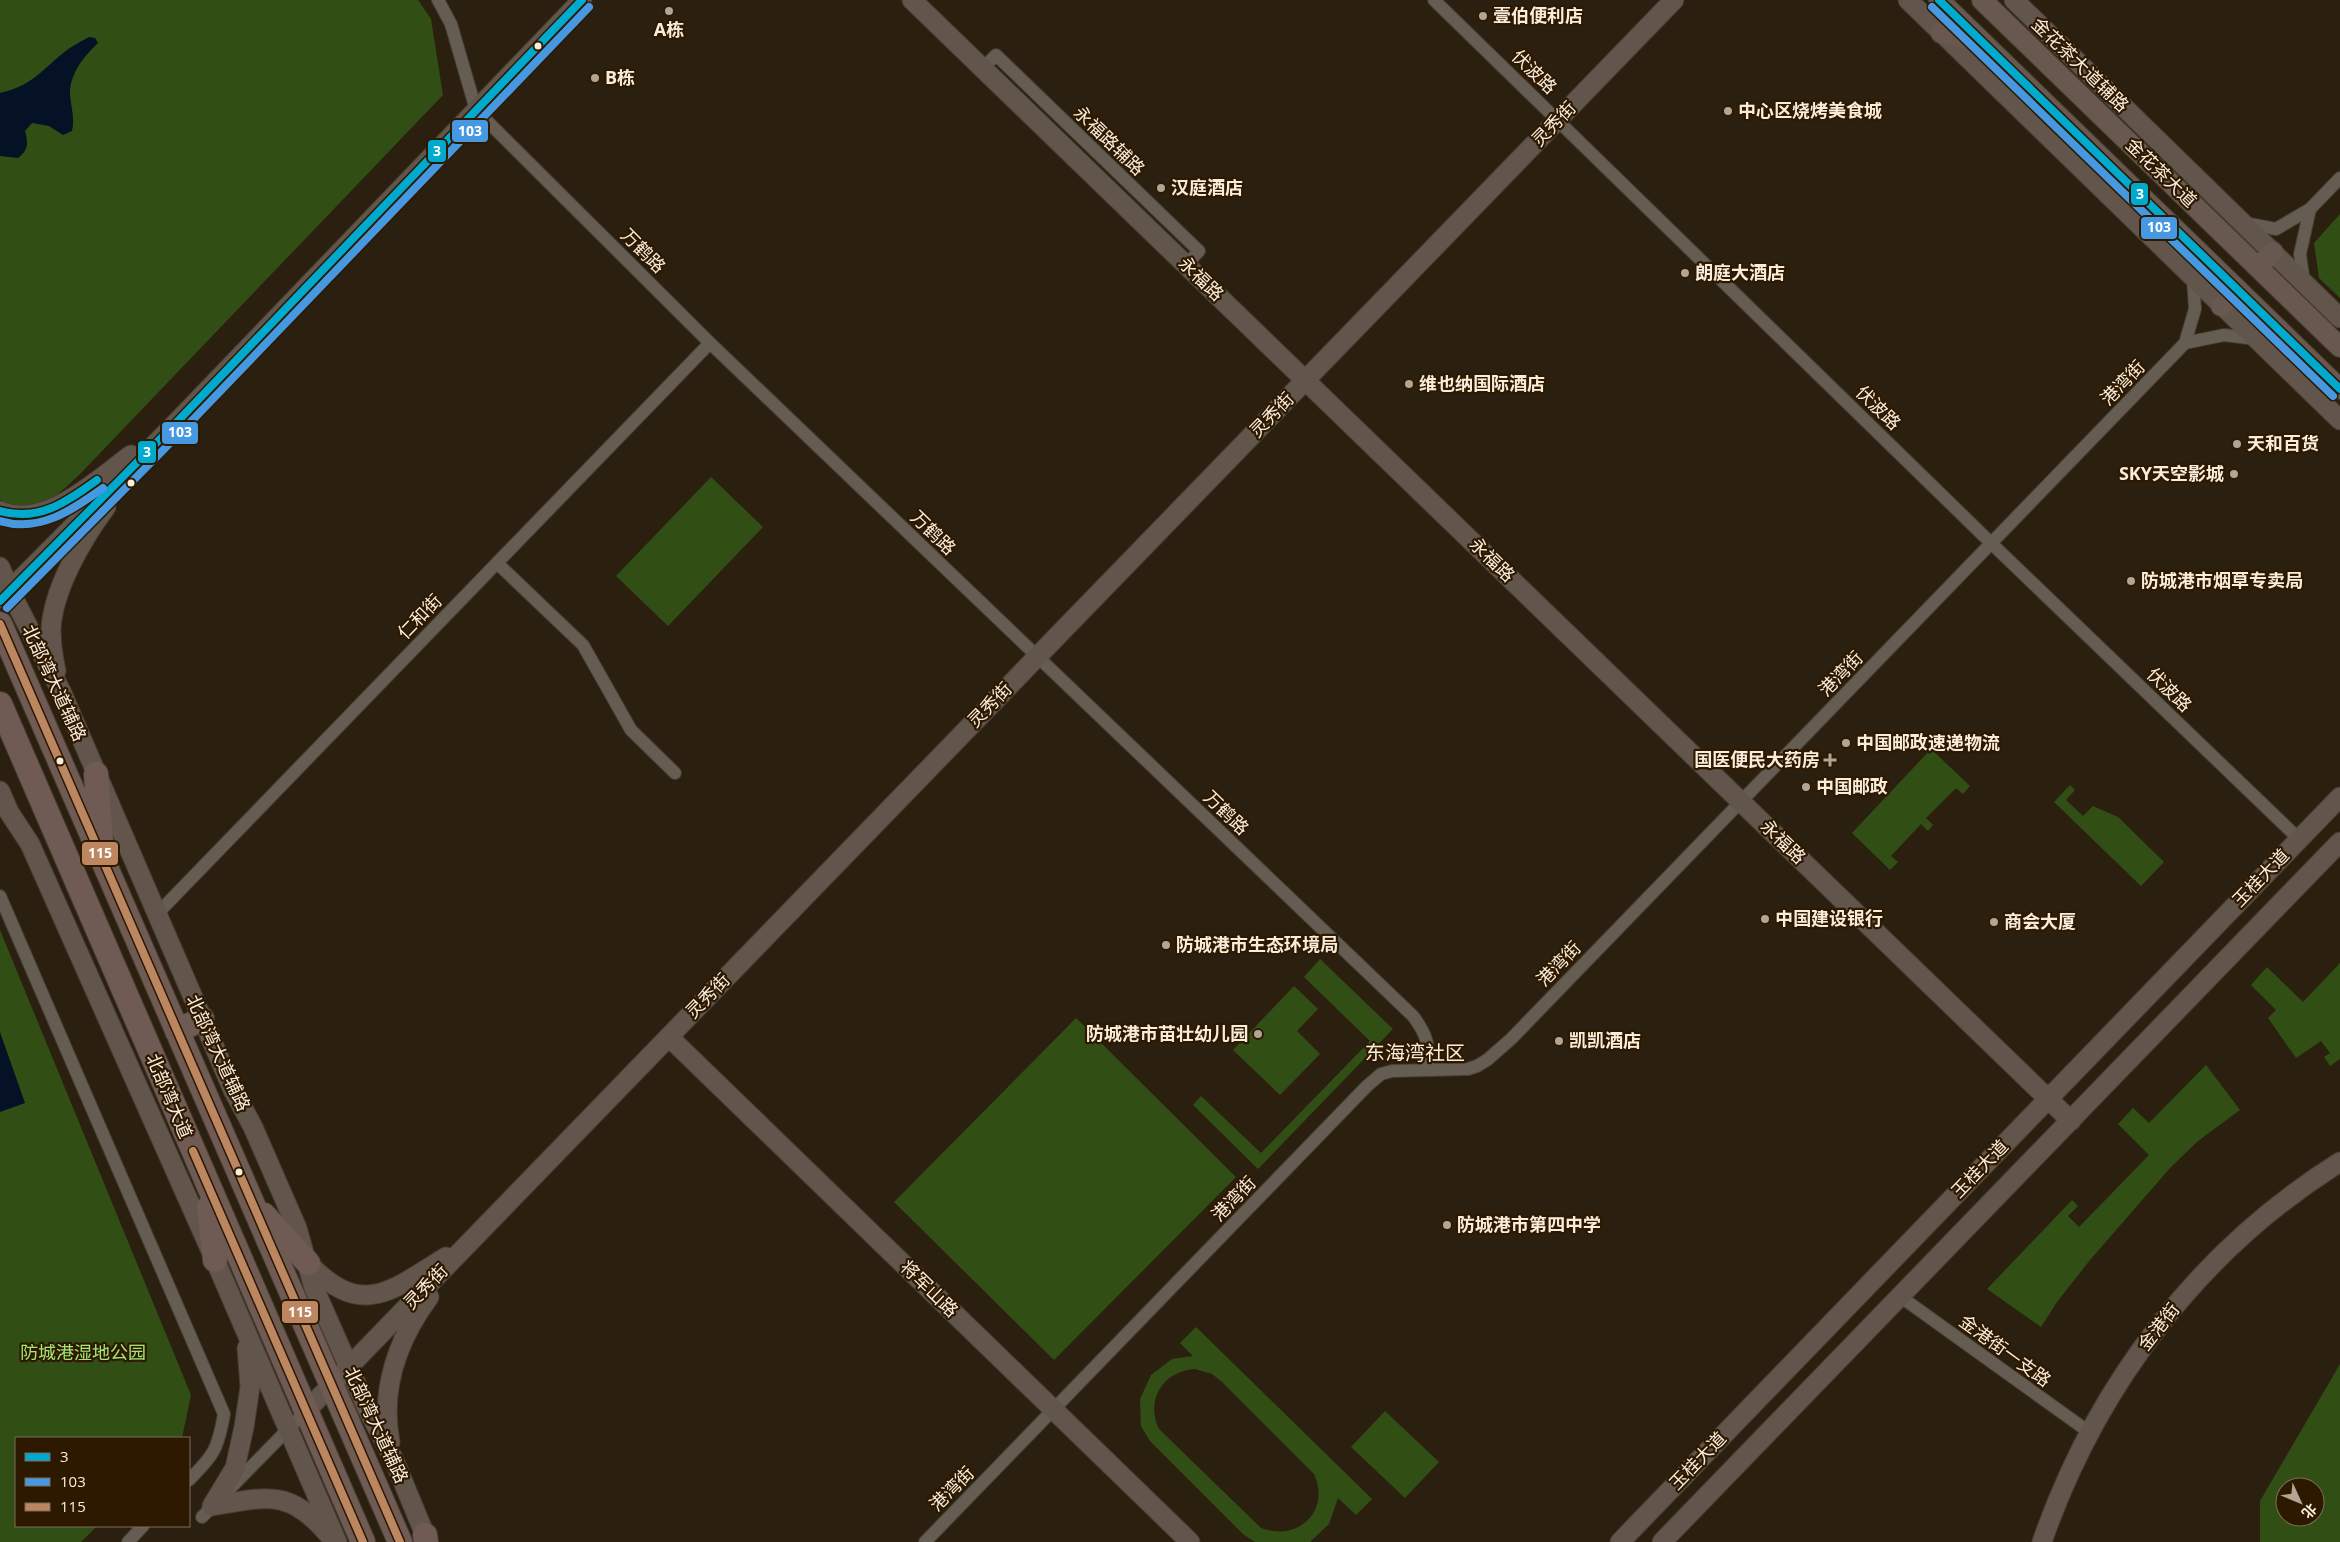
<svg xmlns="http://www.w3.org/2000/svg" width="2340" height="1542" font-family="'Open Sans','Noto Sans SC',sans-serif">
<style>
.green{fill:#314f14;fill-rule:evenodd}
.water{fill:#051124}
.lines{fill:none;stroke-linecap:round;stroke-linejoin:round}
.street-casing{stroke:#453d31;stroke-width:14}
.secondary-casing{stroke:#453d31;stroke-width:21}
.primary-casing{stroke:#453d31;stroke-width:22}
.highway-casing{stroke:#453d31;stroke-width:26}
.street{stroke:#665d52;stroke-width:12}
.secondary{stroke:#62564c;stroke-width:19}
.primary{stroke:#68584f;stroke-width:20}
.highway{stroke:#6f5b54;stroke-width:24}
.bus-1-casing{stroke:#2d1900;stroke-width:11}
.bus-2-casing{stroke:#2d1900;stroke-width:11}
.bus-3-casing{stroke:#2d1900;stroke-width:11}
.bus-1{stroke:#00a9ce;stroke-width:8}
.bus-2{stroke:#4699e1;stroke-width:8}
.bus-3{stroke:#bb8660;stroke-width:8}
.poi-dot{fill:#b2a594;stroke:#2d1900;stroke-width:2}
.bus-dot{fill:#faecdb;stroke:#2d1900;stroke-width:2}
.labels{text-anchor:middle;stroke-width:4.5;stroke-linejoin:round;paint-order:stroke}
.poi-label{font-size:18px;font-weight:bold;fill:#faecdb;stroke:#2d1900;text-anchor:start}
.street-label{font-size:18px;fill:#faecdb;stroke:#2d1900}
.park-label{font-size:18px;fill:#a3e677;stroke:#2d1900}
.quarter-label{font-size:20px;fill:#faecdb;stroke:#2d1900}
.line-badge{stroke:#2d1900;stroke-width:2}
.badge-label{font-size:14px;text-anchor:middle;font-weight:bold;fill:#fff}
</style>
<rect width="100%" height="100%" fill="#2b2010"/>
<path class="green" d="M0,0H418L431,19L443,95L81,473C56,497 37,517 0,500Z
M2340,214V298L2319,278L2314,243Z
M711,477L763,527L668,626L616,576Z
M1931,749L1970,786L1963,794L1956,788L1926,818L1933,825L1928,831L1921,824L1891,856L1898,862L1890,870L1852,833Z
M2070,785L2075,790L2066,800L2083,816L2093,806L2118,817L2164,862L2141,886L2054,802Z
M0,930L191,1395L182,1438H16V1526H97L81,1542H0Z
M1320,959L1393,1029L1258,1169L1193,1105L1201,1096L1261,1153L1370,1041L1304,977Z
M2340,963V1059L2330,1066L2324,1057L2330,1053L2321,1041L2296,1058L2268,1018L2276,1010L2251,985L2267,967L2303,1002Z
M1294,986L1318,1009L1297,1031L1320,1054L1280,1095L1233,1050Z
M1076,1018L1236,1177L1054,1360L894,1202Z
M2206,1065L2240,1110L2198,1141L2170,1168L2090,1260L2057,1302L2041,1327L1987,1289L2072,1200L2078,1206L2068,1216L2079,1227L2149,1155L2118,1124L2133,1108L2149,1123Z
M1196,1327L1372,1499L1356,1515L1338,1498L1329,1524L1310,1542H1255L1244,1535L1150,1441L1141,1426L1140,1399L1151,1375L1172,1359L1193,1356L1180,1343ZM1195,1369L1212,1374L1221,1381L1314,1474C1331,1511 1298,1542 1261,1528L1159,1429C1145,1400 1163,1371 1195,1369Z
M2340,1364V1542H2260V1501ZM2285,1487H2315V1517H2285Z
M1385,1411L1439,1462L1405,1498L1351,1447Z"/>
<path class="water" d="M89,37L95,38L98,43C84,56 69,75 70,95C71,107 75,118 72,131L63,135L49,126L32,123L25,131C28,142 29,150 18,158L0,156V93C31,86 40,72 62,54C70,47 80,42 89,37Z
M0,1032L25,1103L0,1112Z"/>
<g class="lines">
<defs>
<path id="street" d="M438,0L451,24L476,110L710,343L1413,1016C1428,1036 1429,1045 1428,1070
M1434,0L1992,544L2299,839
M983,68L996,55L1199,251L1186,265
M2244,223L2276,229L2310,209L2340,178
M2304,283L2300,254L2310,209
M2185,343L2224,335L2256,339
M497,563L583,645L631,730L675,773
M0,896L224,1414C218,1449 214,1455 189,1480
M156,915L710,343
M1901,1297L2089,1432
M202,1517L306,1411
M128,1542L143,1526
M925,1542L1367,1086L1381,1074L1392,1071L1468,1069L1477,1066L1487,1060L1511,1039L2185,343L2195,309L2193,278"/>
<path id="secondary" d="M912,0L2071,1121
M1908,0L2340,420
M2014,0L2340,318
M0,511C45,530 97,480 131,455
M0,567L10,591L61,691L233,1090L253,1127L297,1228L314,1288L367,1408L394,1460L428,1542
M2,598L175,424L582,0
M56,671C53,657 51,643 51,629C53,589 83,538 106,507
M0,791L9,812L30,844L215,1260L337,1542
M669,1037L1190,1542
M308,1263C362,1320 392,1290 446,1257
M306,1411L1674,0
M390,1442C380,1389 398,1339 429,1297
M212,1506L235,1468L244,1427L250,1387L247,1348
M212,1506C266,1497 289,1488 328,1534
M1620,1542L2340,797
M1662,1542L2340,842
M2042,1542C2096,1386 2199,1250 2340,1162"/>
<path id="primary" d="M1939,0L2340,389
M1982,0L2340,347
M1941,33L1981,42
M2258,267L2273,252
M2221,306L2237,289"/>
<path id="highway" d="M0,624L400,1542
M0,704L363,1542
M96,774L101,841
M177,1031L202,1019
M209,1207L215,1260
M264,1215L308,1263
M425,1535L426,1542"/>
</defs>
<use href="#street" class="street-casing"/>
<use href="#secondary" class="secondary-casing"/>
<use href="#primary" class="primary-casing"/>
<use href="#highway" class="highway-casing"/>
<use href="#street" class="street"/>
<use href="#secondary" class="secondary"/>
<use href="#primary" class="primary"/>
<use href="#highway" class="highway"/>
<defs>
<path id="bus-1" d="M1939,0L2340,389
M0,511C40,522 66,502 97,480
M0,601L175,424L582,0"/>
<path id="bus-2" d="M1932,7L2333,396
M0,521C40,533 72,510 103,488
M7,608L182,431L589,7"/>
<path id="bus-3" d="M0,624L400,1542
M193,1151L363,1542"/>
</defs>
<use href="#bus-1" class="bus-1-casing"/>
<use href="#bus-2" class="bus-2-casing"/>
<use href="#bus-3" class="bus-3-casing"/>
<use href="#bus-1" class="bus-1"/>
<use href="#bus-2" class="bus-2"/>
<use href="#bus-3" class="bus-3"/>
</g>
<g class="poi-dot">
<circle cx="669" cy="11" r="5"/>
<circle cx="1483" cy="16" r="5"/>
<circle cx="595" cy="78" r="5"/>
<circle cx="1728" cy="111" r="5"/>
<circle cx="1161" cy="188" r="5"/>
<circle cx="1685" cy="273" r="5"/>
<circle cx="1409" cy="384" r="5"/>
<circle cx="2237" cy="444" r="5"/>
<circle cx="2234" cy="474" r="5"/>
<circle cx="2131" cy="581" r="5"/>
<circle cx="1846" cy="743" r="5"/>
<path d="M1827.5 752.5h5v5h5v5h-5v5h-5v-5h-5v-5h5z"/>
<circle cx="1806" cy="787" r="5"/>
<circle cx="1765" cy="919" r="5"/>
<circle cx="1994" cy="922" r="5"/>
<circle cx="1166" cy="945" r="5"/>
<circle cx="1258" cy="1034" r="5"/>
<circle cx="1559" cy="1041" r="5"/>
<circle cx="1447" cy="1225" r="5"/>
</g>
<g class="bus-dot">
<circle cx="538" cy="46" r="4.5"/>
<circle cx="131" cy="483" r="4.5"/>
<circle cx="60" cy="761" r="4.5"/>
<circle cx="239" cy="1172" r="4.5"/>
</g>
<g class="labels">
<g class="poi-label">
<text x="1493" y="22">壹伯便利店</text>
<text x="669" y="36" text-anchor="middle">A栋</text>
<text x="605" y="84">B栋</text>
<text x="1738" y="117">中心区烧烤美食城</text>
<text x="1171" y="194">汉庭酒店</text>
<text x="1695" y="279">朗庭大酒店</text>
<text x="1419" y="390">维也纳国际酒店</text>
<text x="2247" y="450">天和百货</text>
<text x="2224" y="480" text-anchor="end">SKY天空影城</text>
<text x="2141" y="587">防城港市烟草专卖局</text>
<text x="1856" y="749">中国邮政速递物流</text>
<text x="1820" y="766" text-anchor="end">国医便民大药房</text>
<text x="1816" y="793">中国邮政</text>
<text x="1775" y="925">中国建设银行</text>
<text x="2004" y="928">商会大厦</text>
<text x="1176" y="951">防城港市生态环境局</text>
<text x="1248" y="1040" text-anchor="end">防城港市苗壮幼儿园</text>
<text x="1569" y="1047">凯凯酒店</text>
<text x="1457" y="1231">防城港市第四中学</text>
</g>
<g class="street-label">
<text transform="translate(2080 65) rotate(44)" y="6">金花茶大道辅路</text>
<text transform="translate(1534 72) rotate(44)" y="6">伏波路</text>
<text transform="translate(1554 124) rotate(-46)" y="6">灵秀街</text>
<text transform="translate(1109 141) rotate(44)" y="6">永福路辅路</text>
<text transform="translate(2161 173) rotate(44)" y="6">金花茶大道</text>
<text transform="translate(643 251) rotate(45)" y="6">万鹤路</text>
<text transform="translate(1201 279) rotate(44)" y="6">永福路</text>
<text transform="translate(2123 383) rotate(-46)" y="6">港湾街</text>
<text transform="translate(1878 408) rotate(44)" y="6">伏波路</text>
<text transform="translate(1272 415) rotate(-46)" y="6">灵秀街</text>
<text transform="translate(933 533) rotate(44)" y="6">万鹤路</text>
<text transform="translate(1492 560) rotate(44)" y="6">永福路</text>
<text transform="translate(420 617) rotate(-46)" y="6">仁和街</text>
<text transform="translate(1841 674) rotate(-46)" y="6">港湾街</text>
<text transform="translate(54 683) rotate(65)" y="6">北部湾大道辅路</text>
<text transform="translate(2169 690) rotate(44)" y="6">伏波路</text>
<text transform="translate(990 705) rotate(-46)" y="6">灵秀街</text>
<text transform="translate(1226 813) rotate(44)" y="6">万鹤路</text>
<text transform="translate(1783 842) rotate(44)" y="6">永福路</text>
<text transform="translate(2261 878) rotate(-46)" y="6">玉桂大道</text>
<text transform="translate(1559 964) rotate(-46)" y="6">港湾街</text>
<text transform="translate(708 996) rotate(-46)" y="6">灵秀街</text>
<text transform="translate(218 1053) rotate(65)" y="6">北部湾大道辅路</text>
<text transform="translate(169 1096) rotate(67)" y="6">北部湾大道</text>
<text transform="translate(1980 1169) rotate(-46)" y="6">玉桂大道</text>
<text transform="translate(1234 1199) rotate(-46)" y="6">港湾街</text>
<text transform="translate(426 1287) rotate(-46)" y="6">灵秀街</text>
<text transform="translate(929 1289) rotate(44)" y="6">将军山路</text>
<text transform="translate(2159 1327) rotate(-52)" y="6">金港街</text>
<text transform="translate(2005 1351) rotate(36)" y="6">金港街一支路</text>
<text transform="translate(376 1425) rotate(65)" y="6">北部湾大道辅路</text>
<text transform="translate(1698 1461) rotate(-46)" y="6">玉桂大道</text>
<text transform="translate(952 1489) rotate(-45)" y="6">港湾街</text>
</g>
<g class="park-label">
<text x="83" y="1359">防城港湿地公园</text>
</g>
<g class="quarter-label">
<text x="1415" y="1060">东海湾社区</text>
</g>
</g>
<g class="line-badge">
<rect x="451" y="119" width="38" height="24" rx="5" fill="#4699e1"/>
<rect x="427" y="139" width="20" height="24" rx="5" fill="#00a9ce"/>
<rect x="2130" y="182" width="19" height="24" rx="5" fill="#00a9ce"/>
<rect x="2140" y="216" width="38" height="24" rx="5" fill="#4699e1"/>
<rect x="161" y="421" width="38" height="24" rx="5" fill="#4699e1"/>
<rect x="137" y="440" width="20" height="24" rx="5" fill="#00a9ce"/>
<rect x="81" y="841" width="38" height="25" rx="5" fill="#bb8660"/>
<rect x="281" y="1300" width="38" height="24" rx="5" fill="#bb8660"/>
</g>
<g class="badge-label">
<text x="470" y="136">103</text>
<text x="437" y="156">3</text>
<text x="2140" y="199">3</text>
<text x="2159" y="232">103</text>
<text x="180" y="437">103</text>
<text x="147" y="457">3</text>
<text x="100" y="858">115</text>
<text x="300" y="1317">115</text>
</g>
<rect x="15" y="1437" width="175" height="90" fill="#2d1900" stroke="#7f6d58"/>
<rect x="25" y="1453" width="25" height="8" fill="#00a9ce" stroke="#7f6d58"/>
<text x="60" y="1462" font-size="15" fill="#faecdb">3</text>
<rect x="25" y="1478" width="25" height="8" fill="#4699e1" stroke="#7f6d58"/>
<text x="60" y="1487" font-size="15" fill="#faecdb">103</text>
<rect x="25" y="1503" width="25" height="8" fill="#bb8660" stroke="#7f6d58"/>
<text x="60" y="1512" font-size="15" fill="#faecdb">115</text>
<g transform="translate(2300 1502) rotate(134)"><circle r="24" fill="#2d1900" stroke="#7f6d58"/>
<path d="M0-4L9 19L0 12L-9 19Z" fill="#b2a594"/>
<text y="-8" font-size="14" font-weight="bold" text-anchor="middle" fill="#faecdb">北</text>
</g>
</svg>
